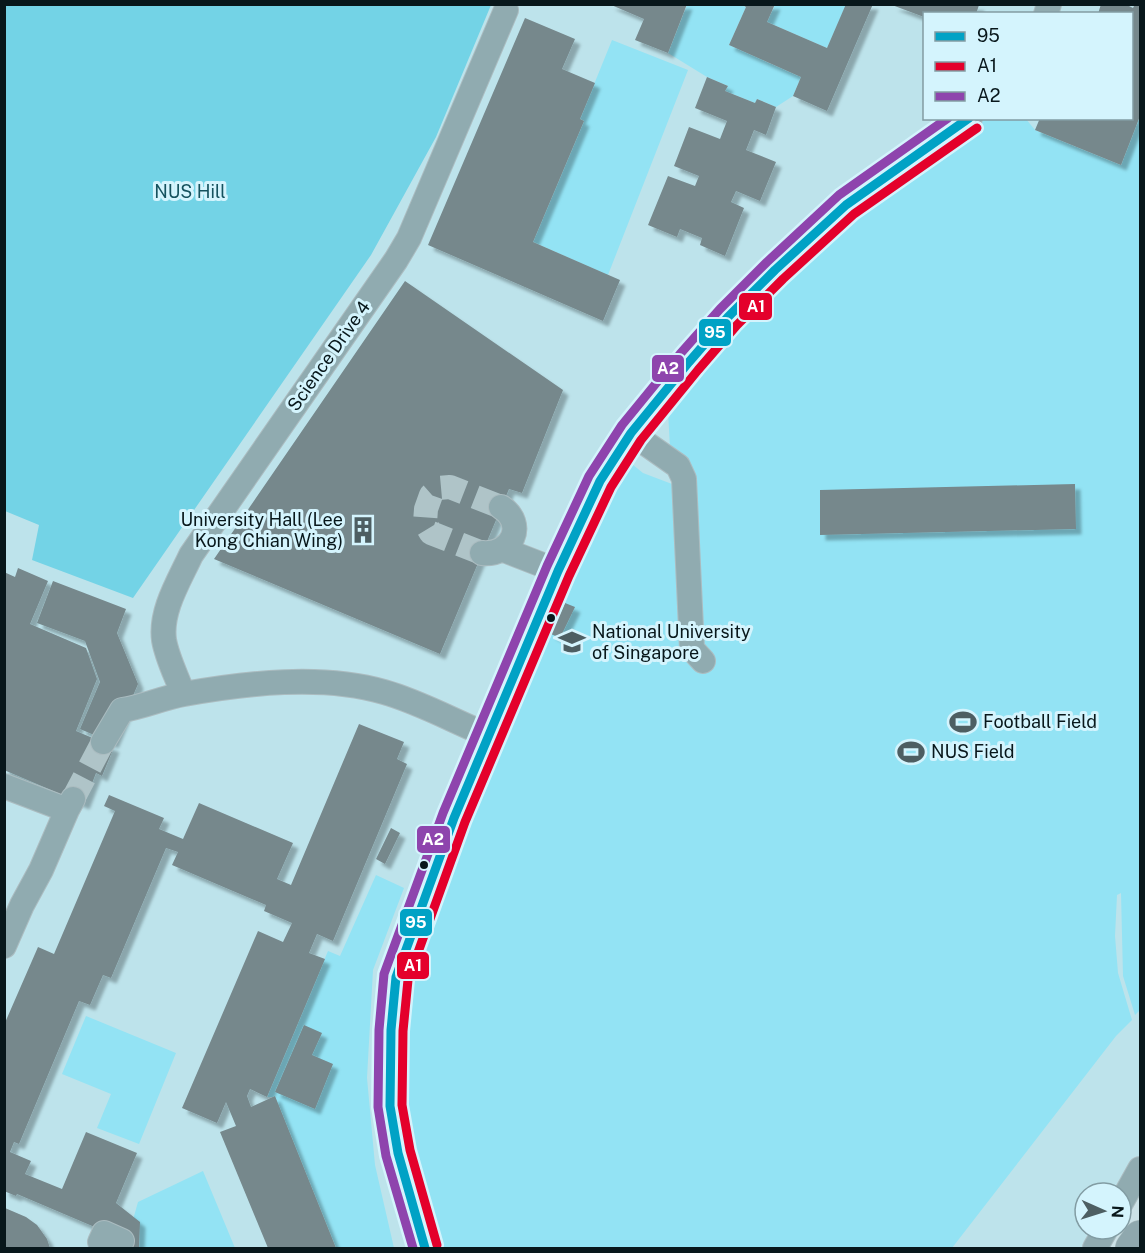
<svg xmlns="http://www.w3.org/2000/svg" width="1145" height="1253" font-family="'Public Sans',sans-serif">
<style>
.built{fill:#bde3eb;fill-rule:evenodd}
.green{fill:#93e3f4}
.forest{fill:#73d3e6}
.building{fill:#76888c;filter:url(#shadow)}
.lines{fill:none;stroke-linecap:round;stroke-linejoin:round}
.minor-tunnel{stroke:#afc4c8;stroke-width:24;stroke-dasharray:24 12;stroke-linecap:butt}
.minor-casing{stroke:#abbcc0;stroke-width:26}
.highway-casing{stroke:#abbcc0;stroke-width:34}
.minor{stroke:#90abb0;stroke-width:24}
.highway{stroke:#8fa8ae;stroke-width:33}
.bus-1-casing{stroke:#d4f4fd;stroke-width:14}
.bus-2-casing{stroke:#d4f4fd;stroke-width:14}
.bus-3-casing{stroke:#d4f4fd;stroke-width:14}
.bus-1{stroke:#00a2c5;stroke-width:9}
.bus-2{stroke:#e4002b;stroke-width:9}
.bus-3{stroke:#8e44ad;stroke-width:9}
.bus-dot{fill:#08171b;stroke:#d4f4fd;stroke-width:2}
.labels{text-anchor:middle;stroke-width:6;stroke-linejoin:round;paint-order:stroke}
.park-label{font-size:18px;fill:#15525e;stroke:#d4f4fd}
.street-label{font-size:18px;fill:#08171b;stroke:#d4f4fd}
.poi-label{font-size:18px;fill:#08171b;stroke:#d4f4fd;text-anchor:start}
.line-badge{stroke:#d4f4fd;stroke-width:2}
.badge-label{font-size:16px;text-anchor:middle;font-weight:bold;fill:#fff}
</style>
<defs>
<filter id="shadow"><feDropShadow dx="5.5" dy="5.5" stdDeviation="1.5" flood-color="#0004"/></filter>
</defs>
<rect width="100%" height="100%" fill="#cce2e7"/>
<path class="built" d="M5,5H1140V1165L1121,1193H1085V1229H1098L1085,1248H5ZM924,14H1132V118H924Z"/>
<path class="green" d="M687,5H741L746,7L729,45L801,77L793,96L776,107L757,99L755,103L725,91L728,86L707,77L668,53Z
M775,5H846L827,48L767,22Z
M612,40L688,70L608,275L533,242L584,121L580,119Z
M1140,116V1010L1135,1015L1123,976L1121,893L1117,895L1115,936L1118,973L1132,1020L1116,1036L952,1248H425L389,1080L396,977L617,452L643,473L672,484L667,393L775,270L972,119H1026L1035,130L1121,165Z
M376,875L404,888L373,970L367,1078L375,1165L394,1248H336L275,1097H267L328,951L340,956Z
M86,1016L176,1053L139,1144L97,1128L111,1094L62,1074Z
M203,1171L235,1248H129L127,1241L138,1202Z"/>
<path class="forest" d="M4,5H491L436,137L371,255L133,598L32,560L39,525L5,511Z"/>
<path class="building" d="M609,4H687L668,53L635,40L644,19Z
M741,4H775L767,22L827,48L846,4H873L827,111L793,96L801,77L729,45L746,7Z
M1101,4H1125L1133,8L1135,4H1140V116L1121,165L1035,130L1040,118H1132V14H1098Z
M892,5H979L976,14H924V17Z
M525,18L575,39L562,69L595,83L580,119L584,121L533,242L620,280L603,321L428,245Z
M707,77L728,86L725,91L755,103L757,99L776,107L766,135L754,130L746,150L776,162L760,201L736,191L731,202L744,208L725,256L700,245L702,238L680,229L677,237L648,225L668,176L695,186L699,176L674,166L689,127L720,139L727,121L695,108Z
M405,281L563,390L522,493L509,489L440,654L214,559Z
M1075,484L1076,529L820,535V490Z
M18,568L48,581L30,624L86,648L97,679L76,731L114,747L102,776L96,773L84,804L4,770V572L15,577Z
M53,581L126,609L117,633L138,684L113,743L80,729L100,682L85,641L37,623Z
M565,603L575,607L560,638L551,634Z
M359,724L404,742L397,759L407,764L333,941L317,934L309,953L325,959L267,1097L250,1089L247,1096L251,1107L275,1096L336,1248H268L220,1132L236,1126L226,1102L217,1123L182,1108L258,931L283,942L292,923L264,911L266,905L172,865L178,852L166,848L111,978L103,975L90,1005L79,1001L19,1144L14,1142L10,1152L31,1161L25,1174L62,1189L86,1132L137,1153L116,1203L140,1222L139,1248H97L104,1231L17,1194L16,1196L4,1191V1025L38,947L54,954L115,811L104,806L109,795L164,818L159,829L183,839L199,803L293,843L277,879L291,885Z
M391,828L400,833L385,864L376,859Z
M304,1025L322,1033L312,1055L333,1064L315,1109L275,1092Z
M5,1208L26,1217L37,1225L47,1239L50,1248H5Z"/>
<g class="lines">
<path class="minor-tunnel" d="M482,553L431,533L425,523L426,509L431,495L439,488L450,487L501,507
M73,799L103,742"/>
<defs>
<path id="minor" d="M1046,14L1049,4
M631,433L678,466L684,479L692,649L703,661
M504,550L558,571
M482,553C512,556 527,524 501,507
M183,694C177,677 167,658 164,640C160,611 179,581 191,555L396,260L409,238L506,10
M103,742L122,710C143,707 162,698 184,694C246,683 322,674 384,692C420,702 455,722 490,736
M4,786L67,810
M4,946L22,905L41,870L67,810L73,799
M1121,1203L1140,1169
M114,1248L100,1242L104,1233L122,1241L118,1248
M425,1248L398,1153L390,1106L391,1030L396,977L454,818L558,571L600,481L631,433L689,362L728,317L775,270L846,205L970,118
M1095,1248L1106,1229"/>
<path id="highway" d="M1132,1248L1140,1237"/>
</defs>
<use href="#minor" class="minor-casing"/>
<use href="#highway" class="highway-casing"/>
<use href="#minor" class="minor"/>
<use href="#highway" class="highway"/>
<defs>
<path id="bus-1" d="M425,1248L398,1153L390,1106L391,1030L396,977L454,818L558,571L600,481L631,433L689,362L728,317L775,270L846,205L969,118"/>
<path id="bus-2" d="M437,1245L410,1150L402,1105L403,1031L408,980L465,822L569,576L611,487L641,440L698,370L737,325L783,279L854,214L977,128"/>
<path id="bus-3" d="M413,1248L386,1156L378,1107L379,1030L384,974L443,813L547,566L589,476L622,425L680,354L720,309L767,262L839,195L948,118"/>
</defs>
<use href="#bus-1" class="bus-1-casing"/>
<use href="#bus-2" class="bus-2-casing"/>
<use href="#bus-3" class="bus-3-casing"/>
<use href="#bus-1" class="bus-1"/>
<use href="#bus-2" class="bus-2"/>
<use href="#bus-3" class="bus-3"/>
</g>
<defs>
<symbol id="building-bare" viewBox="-9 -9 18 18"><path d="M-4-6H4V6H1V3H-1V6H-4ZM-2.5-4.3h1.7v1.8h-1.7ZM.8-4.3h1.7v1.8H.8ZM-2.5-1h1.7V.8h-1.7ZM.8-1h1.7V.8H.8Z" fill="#4d5e62" stroke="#d4f4fd" stroke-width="2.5" paint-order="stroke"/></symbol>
<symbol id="university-bare" viewBox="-9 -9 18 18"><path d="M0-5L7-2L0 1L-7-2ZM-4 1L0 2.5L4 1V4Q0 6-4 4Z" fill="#4d5e62" stroke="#d4f4fd" stroke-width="2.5" paint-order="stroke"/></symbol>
<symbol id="stadium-bare" viewBox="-9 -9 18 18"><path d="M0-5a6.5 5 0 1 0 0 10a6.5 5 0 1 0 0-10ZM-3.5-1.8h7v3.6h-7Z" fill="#4d5e62" stroke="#d4f4fd" stroke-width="2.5" paint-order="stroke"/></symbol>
</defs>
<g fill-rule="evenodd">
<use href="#building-bare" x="344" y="511" width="38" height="38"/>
<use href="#university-bare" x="553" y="623" width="38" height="38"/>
<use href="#stadium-bare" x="944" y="703" width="38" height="38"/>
<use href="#stadium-bare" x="892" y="733" width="38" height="38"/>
</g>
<g class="bus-dot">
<circle cx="551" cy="618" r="5"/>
<circle cx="424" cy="865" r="5"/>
</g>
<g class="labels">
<g class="park-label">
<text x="190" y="198">NUS Hill</text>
</g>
<g class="street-label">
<text transform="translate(329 356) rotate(-55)" y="6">Science Drive 4</text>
</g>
<g class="poi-label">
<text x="343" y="526" text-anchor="end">University Hall (Lee<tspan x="343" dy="21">Kong Chian Wing)</tspan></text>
<text x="592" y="638">National University<tspan x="592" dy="21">of Singapore</tspan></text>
<text x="983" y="728">Football Field</text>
<text x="931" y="758">NUS Field</text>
</g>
</g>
<g class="line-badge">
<rect x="738" y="292" width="35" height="29" rx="6" fill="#e4002b"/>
<rect x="698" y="318" width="34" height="29" rx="6" fill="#00a2c5"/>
<rect x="651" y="354" width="34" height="29" rx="6" fill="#8e44ad"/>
<rect x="416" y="825" width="35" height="29" rx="6" fill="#8e44ad"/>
<rect x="399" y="908" width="34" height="29" rx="6" fill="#00a2c5"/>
<rect x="396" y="951" width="34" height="29" rx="6" fill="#e4002b"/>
</g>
<g class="badge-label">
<text x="756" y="312">A1</text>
<text x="715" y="338">95</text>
<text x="668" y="374">A2</text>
<text x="433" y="845">A2</text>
<text x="416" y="928">95</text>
<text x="413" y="971">A1</text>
</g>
<rect width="1145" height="1253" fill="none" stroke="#08171b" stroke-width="12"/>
<rect x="923" y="12" width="210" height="108" fill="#d4f4fd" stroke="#829ca3" stroke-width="1.5"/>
<rect x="935" y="32" width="30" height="9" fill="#00a2c5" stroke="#829ca3" stroke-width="1.5"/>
<text x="977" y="42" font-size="18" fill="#08171b">95</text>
<rect x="935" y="62" width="30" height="9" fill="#e4002b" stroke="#829ca3" stroke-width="1.5"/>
<text x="977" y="72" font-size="18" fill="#08171b">A1</text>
<rect x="935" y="92" width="30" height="9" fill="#8e44ad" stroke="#829ca3" stroke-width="1.5"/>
<text x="977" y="102" font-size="18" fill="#08171b">A2</text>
<g transform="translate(1103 1211) rotate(93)"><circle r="28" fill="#d4f4fd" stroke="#829ca3" stroke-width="1.5"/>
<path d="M0-4.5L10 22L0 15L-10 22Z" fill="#4d5e62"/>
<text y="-9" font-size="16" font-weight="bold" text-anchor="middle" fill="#08171b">N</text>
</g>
</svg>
